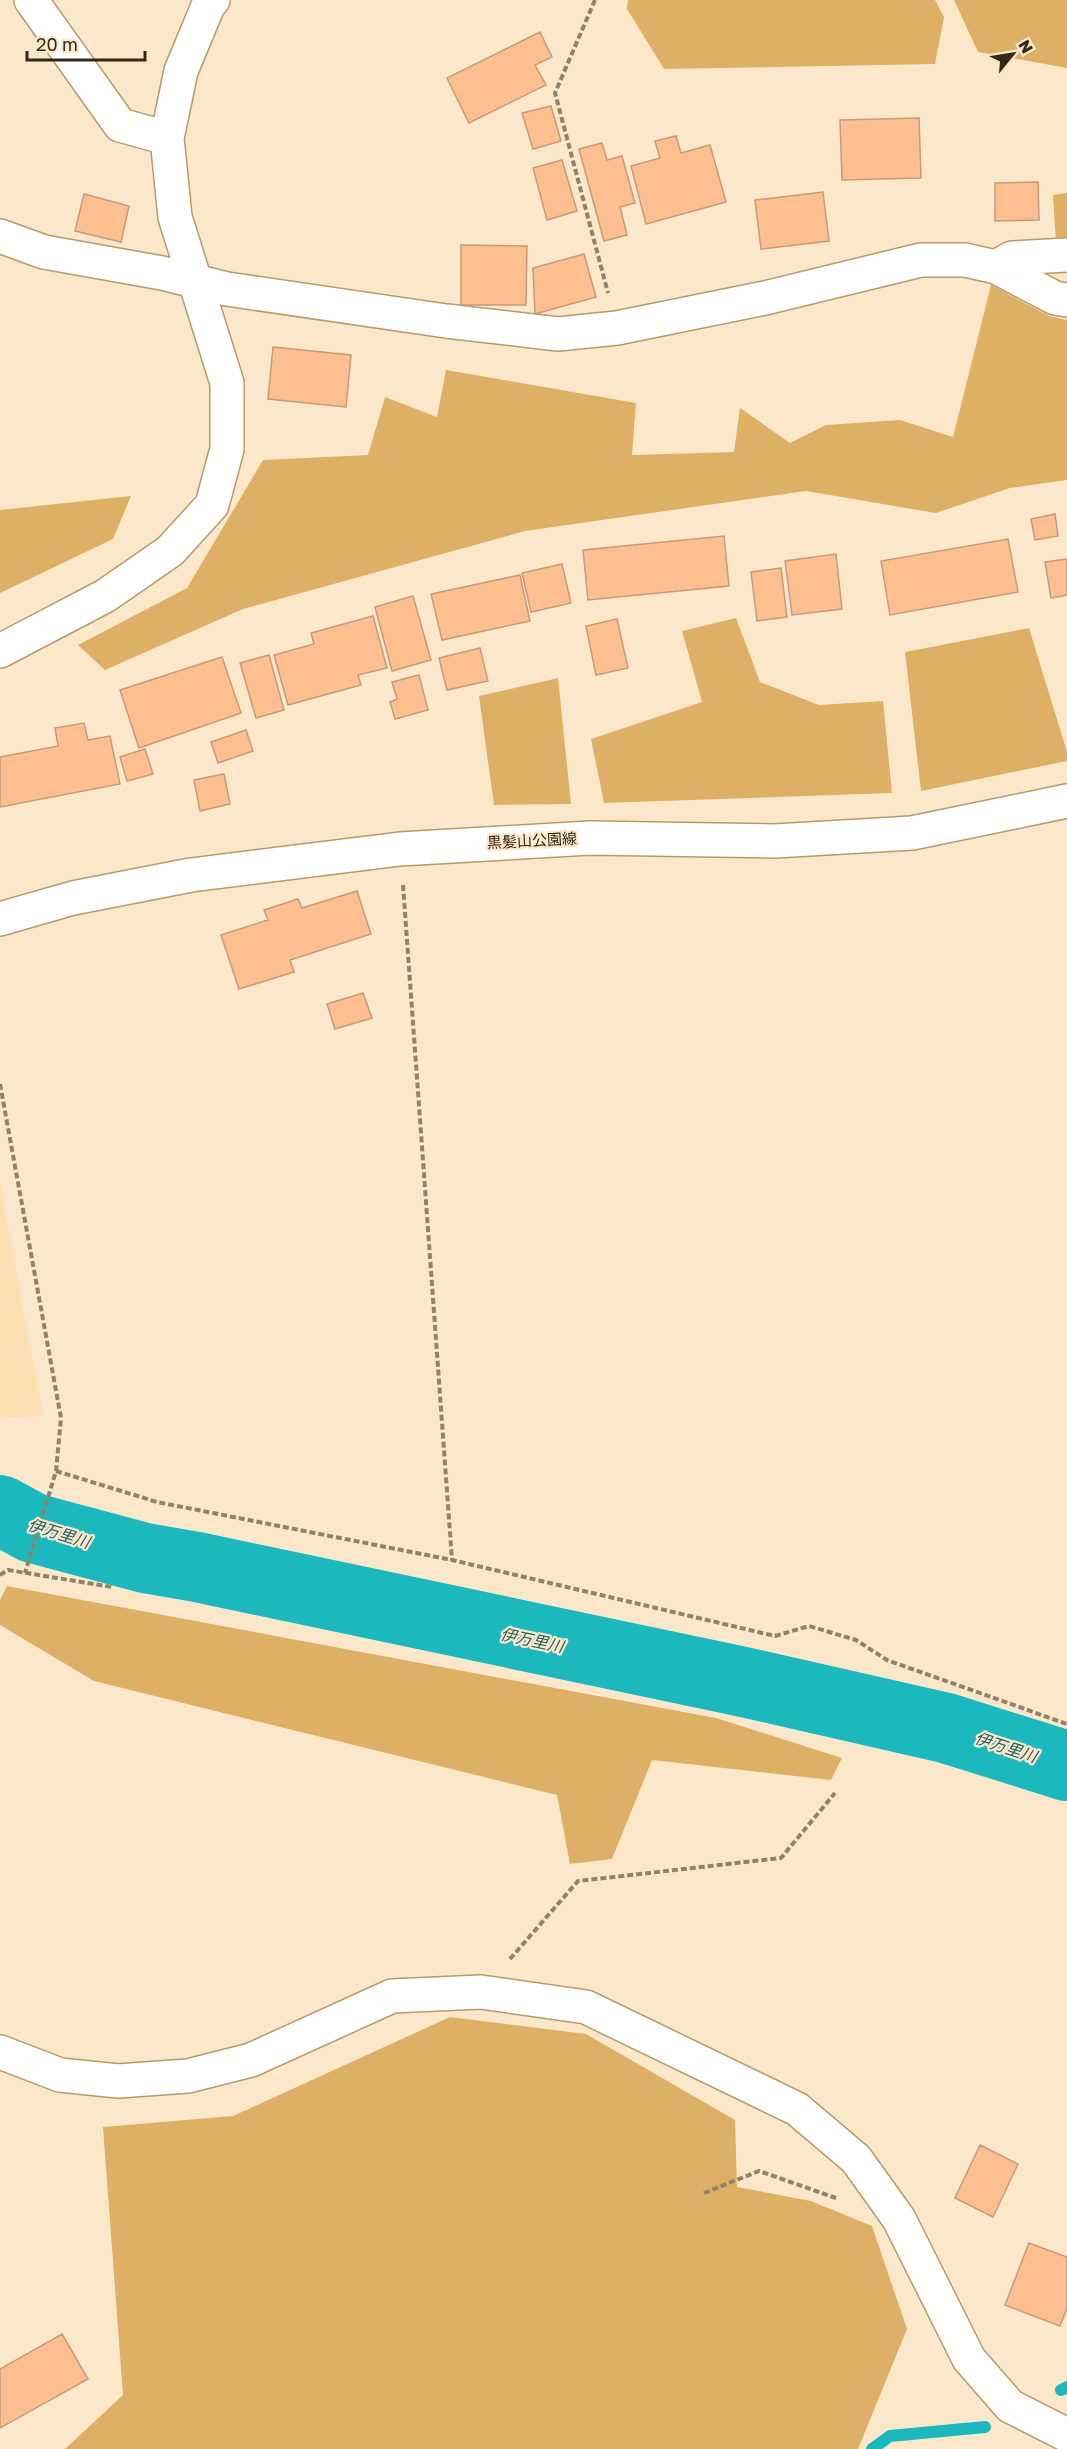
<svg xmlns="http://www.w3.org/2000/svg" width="1067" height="2449" font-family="'Golos Text','Noto Sans JP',sans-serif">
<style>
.built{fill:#fcdfb3}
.green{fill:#deb066}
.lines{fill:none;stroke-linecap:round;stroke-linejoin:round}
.stream{stroke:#1bb9be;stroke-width:12}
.river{stroke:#1bb9be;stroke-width:70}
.building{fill:#fdbf90;stroke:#c89a78;stroke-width:1.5}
.minor-casing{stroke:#b89a6b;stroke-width:36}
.major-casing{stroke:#b89a6b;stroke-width:36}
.path{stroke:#91826a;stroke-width:4;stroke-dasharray:6 3;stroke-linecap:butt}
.minor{stroke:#fff;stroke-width:33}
.major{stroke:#fff;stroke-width:33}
.labels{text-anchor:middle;stroke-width:4.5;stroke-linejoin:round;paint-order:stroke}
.street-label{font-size:15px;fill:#352915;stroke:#fbe8cb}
.water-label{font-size:16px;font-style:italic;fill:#225c5e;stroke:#fbe8cb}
</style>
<rect width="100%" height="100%" fill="#fbe8cb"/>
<path class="built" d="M0,1182L43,1416L0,1418Z"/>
<path class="green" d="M628,0H935L944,17L935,64L664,69L627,9Z
M954,0H1067V68L978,52Z
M1067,193V242L1056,243L1053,195Z
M991,285L1049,316L1067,320V480L1010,488L936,513L806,491L525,531L243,609L105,670L78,645L187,588L263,460L368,455L385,397L437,417L446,370L636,403L632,455L734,452L740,408L790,443L826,425L900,420L953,437Z
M131,496L113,539L0,593V510Z
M736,618L760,682L819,705L883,701L892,793L604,803L591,739L702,702L682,631Z
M1029,628L1067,752V761L921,791L905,652Z
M558,678L571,804L494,805L479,696Z
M7,1586L716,1718L842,1758L831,1780L652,1760L612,1859L570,1864L557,1795L94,1681L0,1625V1600Z
M450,2017L586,2034L735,2120L737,2187L811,2201L872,2226L907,2329L858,2449H65L123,2395L103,2127L233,2116Z"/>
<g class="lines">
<path class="stream" d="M1061,2390L1067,2387
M872,2449L890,2436L985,2427"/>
<path class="river" d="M0,1510L33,1528L145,1558L197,1567L739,1681L946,1728L1067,1766"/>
</g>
<path class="building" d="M540,32L552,57L535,65L546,85L469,123L447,78Z
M551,106L561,141L533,149L522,113Z
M919,118L921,178L842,180L840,120Z
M676,136L681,153L710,145L726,202L646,224L631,166L660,158L655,141Z
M602,143L607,160L622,156L635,203L620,207L627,235L604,241L579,149Z
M562,160L577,211L547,220L533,168Z
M1038,182L1039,220L995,221V183Z
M823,192L829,241L761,249L755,200Z
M84,194L129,206L121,242L75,231Z
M461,245L527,246L526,305H461Z
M584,254L596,297L535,314L533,268Z
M273,347L351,355L346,407L268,399Z
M1055,514L1058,536L1035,540L1031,519Z
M724,536L729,586L588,600L583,550Z
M1008,539L1018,592L890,615L881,561Z
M836,554L842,609L792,615L785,561Z
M1067,559V595L1051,598L1045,562Z
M562,564L571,603L531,612L522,573Z
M781,568L787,617L757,621L751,572Z
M520,575L530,621L442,640L431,594Z
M413,596L431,660L392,671L375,607Z
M373,616L387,668L358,675L361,685L288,705L274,655L314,644L311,633Z
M617,619L628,668L596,675L586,626Z
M480,648L488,681L447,690L439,658Z
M269,655L284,710L256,718L240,663Z
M222,657L241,713L139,748L120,690Z
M419,675L428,710L395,719L390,702L397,699L392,682Z
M84,723L88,740L110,736L120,784L0,807V757L58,746L55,728Z
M246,730L253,751L218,763L211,742Z
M145,749L153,774L127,781L120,757Z
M224,774L230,804L200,811L194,780Z
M357,891L371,934L290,960L294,972L239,989L221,935L268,920L264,910L298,899L302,908Z
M363,993L372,1018L335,1029L327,1004Z
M980,2145L1018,2164L993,2217L955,2198Z
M1029,2243L1067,2257V2308L1060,2326L1005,2305Z
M62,2334L88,2379L0,2428V2369Z"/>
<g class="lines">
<defs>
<path id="minor" d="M31,0L120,125L167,138
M0,236L44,252L162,273L227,289L446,321L558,334L617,328L765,298L921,260H965L996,267L1055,298L1067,300
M996,267L1012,258L1067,255
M0,651L105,596L170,551L212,505L227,449V383L175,217L167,138L181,71L208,6L213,0
M0,2052L60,2075L118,2081L188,2076L251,2060L392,1996L481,1992L586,2007L797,2109L856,2159L899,2219L969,2359L1010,2406L1067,2435"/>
<path id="major" d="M0,919L73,898L191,875L400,849L590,838L775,841L912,833L1067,801"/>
</defs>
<use href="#minor" class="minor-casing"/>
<use href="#major" class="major-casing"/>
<path class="path" d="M595,0L555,93L608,293
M403,885L452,1560
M0,1084L61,1418L56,1471L25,1573
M56,1471L157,1502L452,1560L775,1636L809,1626L856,1640L887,1660L1067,1724
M0,1575L8,1570L112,1587
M510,1959L578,1881L781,1858L835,1793
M704,2193L759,2171L836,2198"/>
<use href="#minor" class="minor"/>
<use href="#major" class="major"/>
</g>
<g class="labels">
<g class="street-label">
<text transform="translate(532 841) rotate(-3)" y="5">黒髪山公園線</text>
</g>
<g class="water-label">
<text transform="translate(59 1533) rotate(17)" y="6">伊万里川</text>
<text transform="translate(532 1640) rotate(12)" y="6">伊万里川</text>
<text transform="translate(1006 1747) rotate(18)" y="6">伊万里川</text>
</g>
</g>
<g transform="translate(1013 54) rotate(60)" stroke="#fbe8cb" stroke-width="4.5" paint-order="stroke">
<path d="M0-4.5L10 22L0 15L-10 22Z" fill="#352915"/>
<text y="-9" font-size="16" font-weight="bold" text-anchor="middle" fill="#352915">N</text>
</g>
<path d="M27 51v9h118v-9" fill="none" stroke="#352915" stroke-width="3"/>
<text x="36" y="51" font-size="18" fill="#352915" stroke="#fbe8cb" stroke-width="4.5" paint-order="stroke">20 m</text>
</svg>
